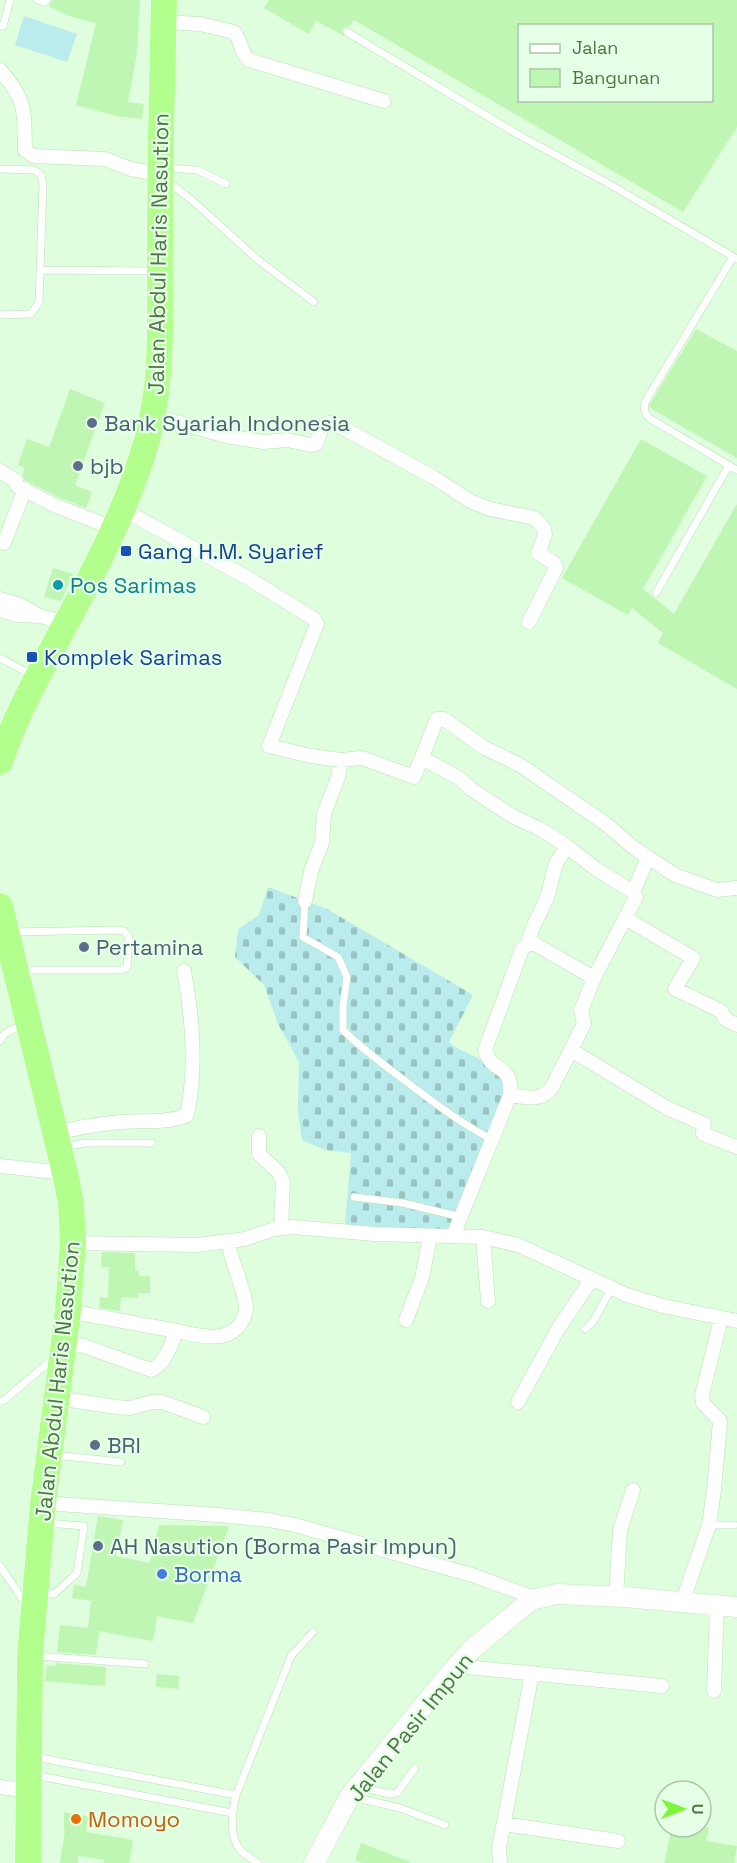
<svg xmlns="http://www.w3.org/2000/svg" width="737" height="1863" font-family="'Space Grotesk',sans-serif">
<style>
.grass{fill:#bbeced}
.cemetery{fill:url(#cemetery-stones)}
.building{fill:#bff6b3;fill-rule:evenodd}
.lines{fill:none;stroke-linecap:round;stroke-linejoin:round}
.lane-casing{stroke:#bbe0b6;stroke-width:8}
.street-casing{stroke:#bbe0b6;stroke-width:15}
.secondary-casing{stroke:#beebb8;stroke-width:21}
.highway-casing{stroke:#fff;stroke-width:27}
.lane{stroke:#fff;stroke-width:7}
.street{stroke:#fff;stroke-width:14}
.secondary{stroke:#fff;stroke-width:20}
.highway{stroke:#b3ff8e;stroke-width:26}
.service-dot{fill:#5c6f8a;stroke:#e6ffe7;stroke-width:2}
.transit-dot{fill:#1a4fb4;stroke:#e6ffe7;stroke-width:2}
.culture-dot{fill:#0f9aa8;stroke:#e6ffe7;stroke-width:2}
.shop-dot{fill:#3f7fe0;stroke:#e6ffe7;stroke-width:2}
.food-dot{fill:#e8710a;stroke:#e6ffe7;stroke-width:2}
.labels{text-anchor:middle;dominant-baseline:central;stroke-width:4.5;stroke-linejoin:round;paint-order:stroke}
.street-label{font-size:22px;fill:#4f7644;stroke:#e6ffe7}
.service-label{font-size:22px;fill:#4e5e75;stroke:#e6ffe7;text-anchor:start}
.transit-label{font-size:22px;fill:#164399;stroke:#e6ffe7;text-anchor:start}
.culture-label{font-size:22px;fill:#0d838f;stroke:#e6ffe7;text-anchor:start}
.shop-label{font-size:22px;fill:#366cbe;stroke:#e6ffe7;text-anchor:start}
.food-label{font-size:22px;fill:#c56008;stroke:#e6ffe7;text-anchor:start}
</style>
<defs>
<pattern id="cemetery-stones" width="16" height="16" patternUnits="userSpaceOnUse" patternTransform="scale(1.5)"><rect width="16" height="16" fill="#bbeced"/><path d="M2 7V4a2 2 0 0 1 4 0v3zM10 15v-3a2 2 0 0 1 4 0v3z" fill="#9ac4c2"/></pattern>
</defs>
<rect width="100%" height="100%" fill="#defede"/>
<path class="grass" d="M 24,16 L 77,34 L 67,62 L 15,45 Z"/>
<path class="cemetery" d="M 268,887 L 327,909 L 473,995 L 449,1042 L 455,1047 L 504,1071 L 504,1094 L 451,1230 L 376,1228 L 345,1224 L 351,1153 L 325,1150 L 302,1140 L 298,1111 L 299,1062 L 278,1024 L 264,985 L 235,957 L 238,929 L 259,915 Z"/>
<path class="building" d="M 53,0 L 140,0 L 137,53 L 128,102 L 144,104 L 142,119 L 116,116 L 76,105 L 96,23 L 72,17 L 48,6 Z
M 269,0 L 737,0 L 737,127 L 683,212 L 354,20 L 349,27 L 345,27 L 342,30 L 344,36 L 316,21 L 309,34 L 264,8 ZM 519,26 L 711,26 L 711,100 L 519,100 Z
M 696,329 L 737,351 L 737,458 L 650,408 L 650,404 Z
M 70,389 L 105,403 L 75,485 L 92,492 L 86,508 L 60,498 L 25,480 L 22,475 L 25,468 L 18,465 L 27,439 L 49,447 Z
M 641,439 L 707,476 L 643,589 L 674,614 L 737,504 L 737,689 L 658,643 L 663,633 L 632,608 L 628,615 L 562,578 Z
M 53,568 L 73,574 L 61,601 L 44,597 Z
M 102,1252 L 135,1253 L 135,1270 L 139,1271 L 139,1276 L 150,1276 L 150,1293 L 138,1293 L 138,1298 L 121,1297 L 120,1311 L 99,1308 L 100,1297 L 108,1298 L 109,1267 L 101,1267 Z
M 98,1516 L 123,1520 L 116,1556 L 150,1563 L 159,1525 L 229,1526 L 193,1623 L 157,1616 L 153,1641 L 99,1631 L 96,1655 L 57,1652 L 60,1625 L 88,1628 L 91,1601 L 72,1598 L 74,1585 L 86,1587 Z
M 56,1663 L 106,1667 L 105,1686 L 45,1681 L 47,1665 L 56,1666 Z
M 157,1674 L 179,1676 L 178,1689 L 156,1687 Z
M 64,1812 L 88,1816 L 86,1832 L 133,1840 L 129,1863 L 103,1863 L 104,1860 L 78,1856 L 78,1863 L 60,1863 L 65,1830 L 64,1830 Z
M 691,1827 L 709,1827 L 706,1841 L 737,1846 L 734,1863 L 664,1863 L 671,1832 L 689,1837 Z
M 361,1843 L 410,1862 L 410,1863 L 363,1863 L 355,1860 Z"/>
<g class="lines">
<g class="lane-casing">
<path id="lane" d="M 37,0 L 44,2 L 47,0
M 0,26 L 3,26 L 10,0
M 347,32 L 517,134 L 611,185 L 737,259
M 166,168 L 197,170 L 226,184
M 0,169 L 34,170 L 41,175 L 43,184 L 39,302 L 31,314 L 4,315 L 0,314
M 166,180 L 193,201 L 258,260 L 314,302
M 733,257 L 645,402 C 644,409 644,413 649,418 L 737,470
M 41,270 L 154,271
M 656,593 L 729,465
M 0,658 L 32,675
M 305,901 L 303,937 L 338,957 L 347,977 L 343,1006 L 343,1030 C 362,1049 383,1064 404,1080 C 433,1102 460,1123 493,1140
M 12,932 L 116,930 L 124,931 L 129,937 L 127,968 L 121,970 L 22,970
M 0,1041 C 4,1031 15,1028 25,1025
M 64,1147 L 85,1143 L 152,1143
M 354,1197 L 403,1203 L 461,1217
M 585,1329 L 593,1322 L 611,1289
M 0,1401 L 3,1401 L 54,1358
M 55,1455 L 121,1462
M 709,1525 L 734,1525
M 0,1566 L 27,1606
M 41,1593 L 54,1594 L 77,1573 L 84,1526 L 46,1523
M 36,1656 L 145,1664
M 35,1757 L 236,1795
M 34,1775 L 232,1813
M 360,1787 L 390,1794 L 397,1793 L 415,1768
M 353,1797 L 400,1808 L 445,1825
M 258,1863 C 253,1859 247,1856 242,1852 C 228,1838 232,1812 236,1795 L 291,1656 L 313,1632"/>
</g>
<g class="street-casing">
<path id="street" d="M 163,22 L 200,24 L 234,32 C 242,42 240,52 249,60 L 384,101
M 0,70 C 27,101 24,110 25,150 L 33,156 L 105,159 L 131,169 L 160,174
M 152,415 L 226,436 L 263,442 L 287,440 L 312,445 L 316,444 L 323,425 L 328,423 L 334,423 L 433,477 L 470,501 L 490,509 L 534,518 L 544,528 L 545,535 L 538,553 L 554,563 L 556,568 L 529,622
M 0,471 L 16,481 L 17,486 L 56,506 L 113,528
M 122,509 L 248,578 L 314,619 L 317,624 L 269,746 L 311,756 L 341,760 L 362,758 L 414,777 L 437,719 L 444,719 L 483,747 L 520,765 L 606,824 L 634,848 L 675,875 L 717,890 L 737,888
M 4,543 L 25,489
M 0,599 L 20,605 L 38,615
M 0,610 L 17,615 L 40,616 L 67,623
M 422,758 L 459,778 L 471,789 L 512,816 L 540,829 L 564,844 L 596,869 L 633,892
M 305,901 L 311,871 L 322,843 L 324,814 L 338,777 L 341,760
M 625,918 L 693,958 L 675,989 L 721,1011 L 725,1019 L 737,1025
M 528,944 L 532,929 L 547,898 L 556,863 L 567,847
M 571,1050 L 667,1108 L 704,1124 L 703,1134 L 737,1147
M 510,1095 C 527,1097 538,1102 551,1089 L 584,1024 L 581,1010 L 594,978 L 636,897 L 633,892 L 648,858
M 55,1134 C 77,1127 99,1124 121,1122 C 145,1120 165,1124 187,1115 C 197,1067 193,1019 184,971
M 259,1136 L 259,1154 L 278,1172 L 283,1181 L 281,1227
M 0,1166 L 65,1173
M 453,1236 L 510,1095 C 513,1062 492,1075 485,1050 L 522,949 L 528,944 L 535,944 L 594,978
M 483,1237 L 488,1301
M 73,1243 L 198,1245 L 245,1239 L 274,1229 L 294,1227 L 374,1234 L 483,1237 L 518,1245 L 627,1295 L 663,1306 L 737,1321
M 68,1311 L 177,1331
M 406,1320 L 422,1278 L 430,1236
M 64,1342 L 84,1346 L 151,1370 C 165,1365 171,1344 177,1331 C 199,1336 231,1345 243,1319 C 246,1313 247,1307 245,1301 C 242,1285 235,1268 230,1252
M 57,1398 L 117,1407 L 130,1408 L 152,1402 L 162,1402 L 203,1417
M 518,1402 L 558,1329 L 591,1280
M 43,1503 L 218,1515 L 269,1520 L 295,1525 L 472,1575 L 535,1598
M 616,1597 L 620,1530 L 633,1490
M 682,1603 L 709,1525 L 714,1490 L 720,1421 L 703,1403 L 702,1395 L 721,1319
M 455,1666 L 662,1686
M 714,1691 L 717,1606
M 0,1787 L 29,1791
M 504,1824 L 618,1841
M 500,1863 L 499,1848 L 532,1673"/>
</g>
<g class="secondary-casing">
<path id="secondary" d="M 314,1863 L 350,1796 L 445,1679 L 471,1650 L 531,1600 L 557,1594 L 625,1597 L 737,1607"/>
</g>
<g class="highway-casing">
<path id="highway" d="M 0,762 C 16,713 42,669 66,623 C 98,565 129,503 147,440 C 165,374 159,308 160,241 C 160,161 162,80 164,0
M 0,906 L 65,1173 L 71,1203 L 73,1243 L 68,1311 L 43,1503 L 30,1655 L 28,1863"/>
</g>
<use href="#lane" class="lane"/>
<use href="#street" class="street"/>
<use href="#secondary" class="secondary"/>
<use href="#highway" class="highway"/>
</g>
<g class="service-dot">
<circle cx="92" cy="423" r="6"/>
<circle cx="78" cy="466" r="6"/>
<circle cx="84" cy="947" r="6"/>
<circle cx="95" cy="1445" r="6"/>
<circle cx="98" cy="1546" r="6"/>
</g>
<g class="transit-dot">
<rect x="120" y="545" width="12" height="12" rx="3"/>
<rect x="26" y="651" width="12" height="12" rx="3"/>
</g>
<circle class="culture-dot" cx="58" cy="585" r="6"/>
<circle class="shop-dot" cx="162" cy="1574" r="6"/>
<circle class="food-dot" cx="76" cy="1819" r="6"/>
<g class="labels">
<g class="street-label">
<text transform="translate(158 254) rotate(-89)">Jalan Abdul Haris Nasution</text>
<text transform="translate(57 1381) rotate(-84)">Jalan Abdul Haris Nasution</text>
<text transform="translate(410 1727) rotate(-51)">Jalan Pasir Impun</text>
</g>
<g class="service-label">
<text x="104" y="423">Bank Syariah Indonesia</text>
<text x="90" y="466">bjb</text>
<text x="96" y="947">Pertamina</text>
<text x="107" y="1445">BRI</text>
<text x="110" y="1546">AH Nasution (Borma Pasir Impun)</text>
</g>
<g class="transit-label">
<text x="138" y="551">Gang H.M. Syarief</text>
<text x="44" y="657">Komplek Sarimas</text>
</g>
<g class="culture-label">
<text x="70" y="585">Pos Sarimas</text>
</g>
<g class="shop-label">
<text x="174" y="1574">Borma</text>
</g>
<g class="food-label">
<text x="88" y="1819">Momoyo</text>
</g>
</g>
<rect x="518" y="24" width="195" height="78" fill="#e6ffe7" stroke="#aac8a6" stroke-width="1.5"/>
<rect x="530" y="44" width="30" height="9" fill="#ffffff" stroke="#aac8a6" stroke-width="1.5"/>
<text x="572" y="54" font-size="18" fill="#4f7644">Jalan</text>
<rect x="530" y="69" width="30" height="18" fill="#bff6b3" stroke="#aac8a6" stroke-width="1.5"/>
<text x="572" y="84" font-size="18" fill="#4f7644">Bangunan</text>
<g transform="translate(683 1809) rotate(90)"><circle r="28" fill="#e6ffe7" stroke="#aac8a6" stroke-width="1.5"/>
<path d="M0-4.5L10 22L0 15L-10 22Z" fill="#7cf536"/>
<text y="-9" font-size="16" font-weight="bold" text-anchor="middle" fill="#4f7644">U</text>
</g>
</svg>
